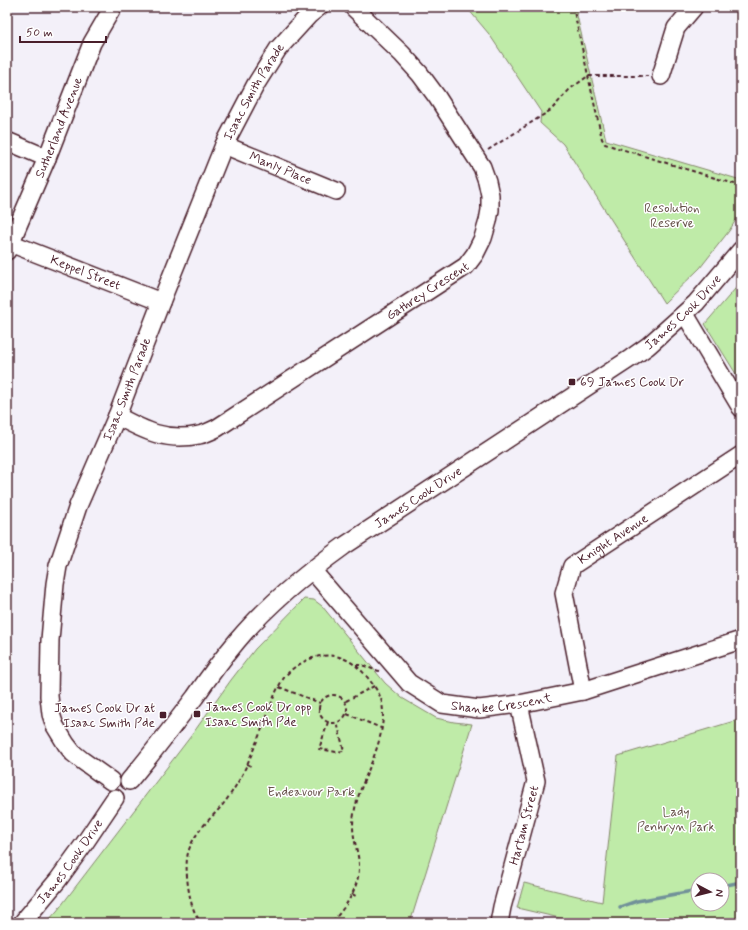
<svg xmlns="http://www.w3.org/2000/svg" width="748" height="930" font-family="Mynerve,sans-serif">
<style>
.green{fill:#bfeba8;stroke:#84856a;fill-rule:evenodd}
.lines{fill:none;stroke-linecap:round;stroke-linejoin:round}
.stream{stroke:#719199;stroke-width:3.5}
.minor-casing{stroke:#4a1f2b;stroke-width:20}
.path{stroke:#4a1f2b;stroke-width:2;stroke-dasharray:4 3;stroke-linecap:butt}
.minor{stroke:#fff;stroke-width:17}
.poi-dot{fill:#4a1f2b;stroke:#fff;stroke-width:1.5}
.labels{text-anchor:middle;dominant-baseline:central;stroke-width:3;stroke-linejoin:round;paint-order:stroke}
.street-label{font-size:13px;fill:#4a1f2b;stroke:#fff}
.park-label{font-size:13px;fill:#67524a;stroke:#fff}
.poi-label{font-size:13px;fill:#4a1f2b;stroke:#fff;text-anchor:start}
</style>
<rect width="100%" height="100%" fill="#f3f0f9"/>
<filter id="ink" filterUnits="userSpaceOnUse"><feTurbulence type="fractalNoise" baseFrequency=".025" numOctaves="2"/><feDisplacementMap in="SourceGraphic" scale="8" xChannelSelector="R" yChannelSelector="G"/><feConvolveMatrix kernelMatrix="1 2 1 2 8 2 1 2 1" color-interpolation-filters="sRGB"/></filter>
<g filter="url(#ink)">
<path class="green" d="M 474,7 L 575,7 L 606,140 L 741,180 L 741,212 L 729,231 L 700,268 L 664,303 L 563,144 L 540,123 L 541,112 L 489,34 L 468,9 Z
M 741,282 L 741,382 L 705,324 Z
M 304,599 L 314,600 L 322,606 L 385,683 L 402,698 L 436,718 L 454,722 L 472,724 L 410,923 L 46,923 L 57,911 L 191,736 L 231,680 L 255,649 Z
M 741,719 L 741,923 L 581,923 L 517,908 L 524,883 L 602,902 L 618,756 ZM 698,880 L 722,880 L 722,904 L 698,904 Z"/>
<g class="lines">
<path class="stream" d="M 722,886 L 741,882
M 620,907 L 637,901 L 698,890"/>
<g class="minor-casing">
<g id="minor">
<path d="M 661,76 L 676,28 L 694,7"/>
<path d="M 7,141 L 47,158"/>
<path id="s1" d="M 224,145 L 336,191"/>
<path id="s2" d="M 10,243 L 161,302"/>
<path id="s3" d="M 7,251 L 47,158 L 92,43 L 113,7"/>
<path d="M 685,314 L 741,408"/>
<path id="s4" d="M 117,416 C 145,431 167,442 199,435 C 205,434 211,431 217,428 L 466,266 L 475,254 L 483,238 L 488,221 L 490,210 L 490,195 L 487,181 L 482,167 L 437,97 L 420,74 L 402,54 L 353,7"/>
<path id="s5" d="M 312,570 L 409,683 L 442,704 L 479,709 L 519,704 L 583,691 L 741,640"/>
<path id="s6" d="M 583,691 L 564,593 L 572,566 L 741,455"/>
<path id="s7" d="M 111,781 L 83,761 L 73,753 L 66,744 L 55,726 L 51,714 L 49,696 L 50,640 L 55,584 L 58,566 L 78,506 L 117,416 L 161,302 L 224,145 L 256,84 L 278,49 L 309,15 L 319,7"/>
<path id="s8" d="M 129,781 C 152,754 173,726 195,697 C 208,678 222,659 237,641 C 268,604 305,574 344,546 L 631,358 L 648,346 L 696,303 L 741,250"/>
<path id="s9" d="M 22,923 L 58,880 L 84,844 L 115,798"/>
<path id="s10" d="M 499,923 L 502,907 L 536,781 L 519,704"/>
</g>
</g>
<path class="path" d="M 573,7 L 602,139 L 605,144 L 741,186
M 488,150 L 551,110 L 570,89 L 588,76 L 648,76
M 356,665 C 365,664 371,670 380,671
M 279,687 L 320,703
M319 709a14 14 0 1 1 28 0a14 14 0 1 1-28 0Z
M 346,701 L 374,686
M 347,714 L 381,728
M 328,722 L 319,749 L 336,752 L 344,751 L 337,722
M 247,764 L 253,767
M 352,894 L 358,897
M 203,923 C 201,921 199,920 198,918 C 189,907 184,867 188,853 C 193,834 208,821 221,807 C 229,797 236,786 242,775 C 251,757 258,738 266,719 C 273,700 278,679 295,667 C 323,648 348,653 368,678 C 374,686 380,693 382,703 C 386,725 377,750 368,771 C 361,788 353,807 353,826 C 353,839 358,851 359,864 C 360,887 346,907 331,923"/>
<use href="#minor" class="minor"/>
</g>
</g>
<g class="poi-dot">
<rect x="568" y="378" width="8" height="8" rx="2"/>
<rect x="193" y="710" width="8" height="8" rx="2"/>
<rect x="159" y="711" width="8" height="8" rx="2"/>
</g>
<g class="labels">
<g class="street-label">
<text stroke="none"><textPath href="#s7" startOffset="755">Isaac Smith Parade</textPath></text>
<text stroke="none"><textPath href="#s3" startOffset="134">Sutherland Avenue</textPath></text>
<text stroke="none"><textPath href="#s1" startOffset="61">Manly Place</textPath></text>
<text stroke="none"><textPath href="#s2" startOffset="81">Keppel Street</textPath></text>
<text stroke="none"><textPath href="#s4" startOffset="357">Gathrey Crescent</textPath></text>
<text stroke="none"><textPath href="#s8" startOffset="733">James Cook Drive</textPath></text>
<text stroke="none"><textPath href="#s7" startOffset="431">Isaac Smith Parade</textPath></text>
<text stroke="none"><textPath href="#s8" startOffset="409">James Cook Drive</textPath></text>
<text stroke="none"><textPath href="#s6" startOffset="177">Knight Avenue</textPath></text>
<text stroke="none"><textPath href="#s5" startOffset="248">Shanke Crescent</textPath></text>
<text stroke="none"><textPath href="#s10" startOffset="101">Hartam Street</textPath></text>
<text stroke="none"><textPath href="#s9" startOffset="78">James Cook Drive</textPath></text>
</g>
<g class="park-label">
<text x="672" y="208">Resolution<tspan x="672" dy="15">Reserve</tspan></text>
<text x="311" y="792">Endeavour Park</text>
<text x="676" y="812">Lady<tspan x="676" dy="15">Penhryn Park</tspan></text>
</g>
<g class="poi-label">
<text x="580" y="382">69 James Cook Dr</text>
<text x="205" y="707">James Cook Dr opp<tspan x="205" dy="15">Isaac Smith Pde</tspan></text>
<text x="155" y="708" text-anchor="end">James Cook Dr at<tspan x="155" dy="15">Isaac Smith Pde</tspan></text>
</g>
</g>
<rect width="748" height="930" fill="none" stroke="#fff" stroke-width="24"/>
<rect x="12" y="12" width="724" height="906" fill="none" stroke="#4a1f2b" stroke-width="1.5" filter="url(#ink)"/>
<g transform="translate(710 892) rotate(97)"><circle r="19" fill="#ffffff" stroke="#b7a5aa"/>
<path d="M0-3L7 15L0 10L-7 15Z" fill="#4a1f2b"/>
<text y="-6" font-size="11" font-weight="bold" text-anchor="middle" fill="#4a1f2b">N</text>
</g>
<path d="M20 36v6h86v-6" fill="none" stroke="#4a1f2b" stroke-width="2"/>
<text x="26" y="36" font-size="12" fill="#4a1f2b" stroke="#ffffff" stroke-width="3" paint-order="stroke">50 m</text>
</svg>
